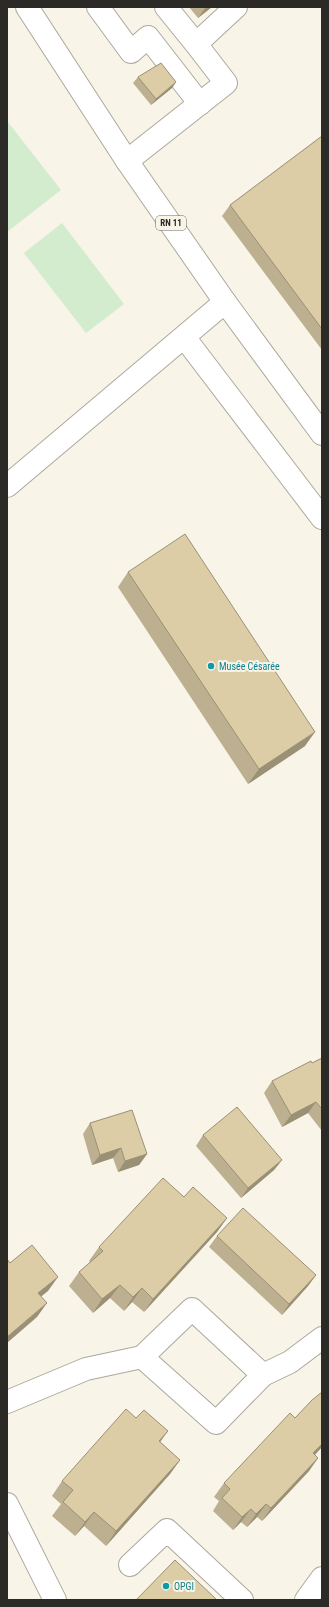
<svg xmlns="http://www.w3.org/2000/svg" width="329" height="1607" font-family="'Roboto Condensed',sans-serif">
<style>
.green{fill:#d2eccd}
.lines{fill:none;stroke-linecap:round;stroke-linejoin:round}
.minor-casing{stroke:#aca89d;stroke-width:24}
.primary-casing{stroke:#aca89d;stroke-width:24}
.minor{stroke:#fff;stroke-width:22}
.primary{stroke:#fff;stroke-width:22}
.wall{fill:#bdb090}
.shaded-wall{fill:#9a9075}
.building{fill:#dccda7;stroke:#9a9075}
.culture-dot{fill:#0f9aa8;stroke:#f8f4e8;stroke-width:1.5}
.labels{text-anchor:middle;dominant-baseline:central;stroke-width:4;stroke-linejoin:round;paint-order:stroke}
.shield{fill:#f8f4e8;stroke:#696760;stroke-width:1}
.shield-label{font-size:9px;font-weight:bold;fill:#2c2a26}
.culture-label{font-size:10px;fill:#0d838f;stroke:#f8f4e8;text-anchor:start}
</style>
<rect width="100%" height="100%" fill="#f8f4e8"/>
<path class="green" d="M 7,121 L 61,190 L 7,232 Z
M 62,223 L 124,304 L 86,333 L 24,253 Z"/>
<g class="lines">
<g class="minor-casing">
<path id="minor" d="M 98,7 L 131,52 L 148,37 L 200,104
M 166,7 L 196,44
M 127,161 L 226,83 L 196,44 L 236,7
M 184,337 L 322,518
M 7,486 L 225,302
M 263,1375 L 290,1362 L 322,1338
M 7,1402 L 86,1369 L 142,1357 L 192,1309 L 263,1375 L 216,1423 L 142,1357
M 7,1504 L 55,1600
M 130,1565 L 167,1530 L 242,1600
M 306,1600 L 322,1578"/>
</g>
<g class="primary-casing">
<path id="primary" d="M 27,7 L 127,161 L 225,302 L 322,434"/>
</g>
<use href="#minor" class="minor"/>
<use href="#primary" class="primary"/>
</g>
<path class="wall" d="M 189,7 L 212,7 L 198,18 Z
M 138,77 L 176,82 L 172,88 L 151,105 L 133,83 Z
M 322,136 L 322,350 L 222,216 L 230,205 Z
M 128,572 L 305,746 L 248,784 L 118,587 Z
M 322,1058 L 322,1131 L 308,1113 L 282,1127 L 264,1093 L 272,1081 L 312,1063 Z
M 90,1123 L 147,1154 L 139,1165 L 118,1172 L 113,1158 L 92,1165 L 83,1134 Z
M 203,1135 L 282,1160 L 274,1170 L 241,1198 L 196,1146 Z
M 184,1197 L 227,1218 L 217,1232 L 144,1312 L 132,1302 L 124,1311 L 110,1298 L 93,1313 L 69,1286 L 79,1272 L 90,1262 L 89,1261 L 99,1247 Z
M 217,1236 L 316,1275 L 308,1286 L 282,1315 L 209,1247 Z
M 322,1392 L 322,1447 L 315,1455 L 318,1458 L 309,1471 L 262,1521 L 257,1517 L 247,1527 L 241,1522 L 233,1530 L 213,1511 L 219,1501 L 214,1497 L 224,1483 L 295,1418 Z
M 160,1442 L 180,1460 L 170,1474 L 106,1546 L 84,1526 L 75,1536 L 52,1516 L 61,1504 L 52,1496 L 62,1481 Z"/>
<path class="shaded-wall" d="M 206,7 L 212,7 L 198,18 Z
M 176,82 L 172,88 L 151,105 L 156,99 Z
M 315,732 L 305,746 L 248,784 L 259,769 Z
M 316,1102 L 308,1113 L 282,1127 L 291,1115 Z
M 121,1148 L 113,1158 L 92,1165 L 100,1155 Z
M 147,1154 L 139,1165 L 118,1172 L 125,1161 Z
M 282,1160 L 274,1170 L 241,1198 L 248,1188 Z
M 227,1218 L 217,1232 L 144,1312 L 153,1299 Z
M 316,1275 L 308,1286 L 282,1315 L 289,1304 Z
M 58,1277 L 48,1291 L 28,1307 L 38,1293 Z
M 120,1285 L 110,1298 L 93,1313 L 102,1299 Z
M 142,1288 L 132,1302 L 124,1311 L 133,1297 Z
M 47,1303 L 37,1317 L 7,1343 L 7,1337 Z
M 168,1431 L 158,1445 L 159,1441 Z
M 322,1444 L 322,1447 L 304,1466 L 313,1453 Z
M 318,1458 L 309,1471 L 262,1521 L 271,1508 Z
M 180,1460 L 170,1474 L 106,1546 L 116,1531 Z
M 266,1504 L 257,1517 L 247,1527 L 256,1514 Z
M 251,1509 L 241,1522 L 233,1530 L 242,1517 Z
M 94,1512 L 84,1526 L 75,1536 L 85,1522 Z"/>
<path class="building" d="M 161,63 L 176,82 L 156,99 L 138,77 Z
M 322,136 L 322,329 L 230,205 Z
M 185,534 L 315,732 L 259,769 L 128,572 Z
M 322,1058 L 322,1109 L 316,1102 L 291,1115 L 272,1081 L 311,1061 L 312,1063 Z
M 237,1107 L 282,1160 L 248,1188 L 203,1135 Z
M 132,1110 L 147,1154 L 125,1161 L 121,1148 L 100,1155 L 90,1123 Z
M 163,1178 L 184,1197 L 193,1187 L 227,1218 L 153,1299 L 142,1288 L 133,1297 L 120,1285 L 102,1299 L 79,1272 L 103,1251 L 99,1247 Z
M 243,1208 L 316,1275 L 289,1304 L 217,1236 Z
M 32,1245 L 58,1277 L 38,1293 L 47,1303 L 7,1337 L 7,1259 L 10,1263 Z
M 322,1392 L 322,1444 L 313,1453 L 318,1458 L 271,1508 L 266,1504 L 256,1514 L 251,1509 L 242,1517 L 222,1498 L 230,1489 L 224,1483 L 290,1413 L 295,1418 L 312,1400 Z
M 126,1409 L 136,1418 L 144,1410 L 168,1431 L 159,1441 L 180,1460 L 116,1531 L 94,1512 L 85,1522 L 63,1502 L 73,1490 L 62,1481 Z
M 175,1560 L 217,1600 L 136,1600 Z"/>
<g class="culture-dot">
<circle cx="211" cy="666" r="4"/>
<circle cx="166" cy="1586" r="4"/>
</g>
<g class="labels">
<rect class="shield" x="156" y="216" width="30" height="14" rx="3"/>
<g class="shield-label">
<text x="171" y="223">RN 11</text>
</g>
<g class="culture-label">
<text x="219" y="666">Musée Césarée</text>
<text x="174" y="1586">OPGI</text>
</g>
</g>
<rect width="329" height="1607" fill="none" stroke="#2c2a26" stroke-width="16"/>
</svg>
